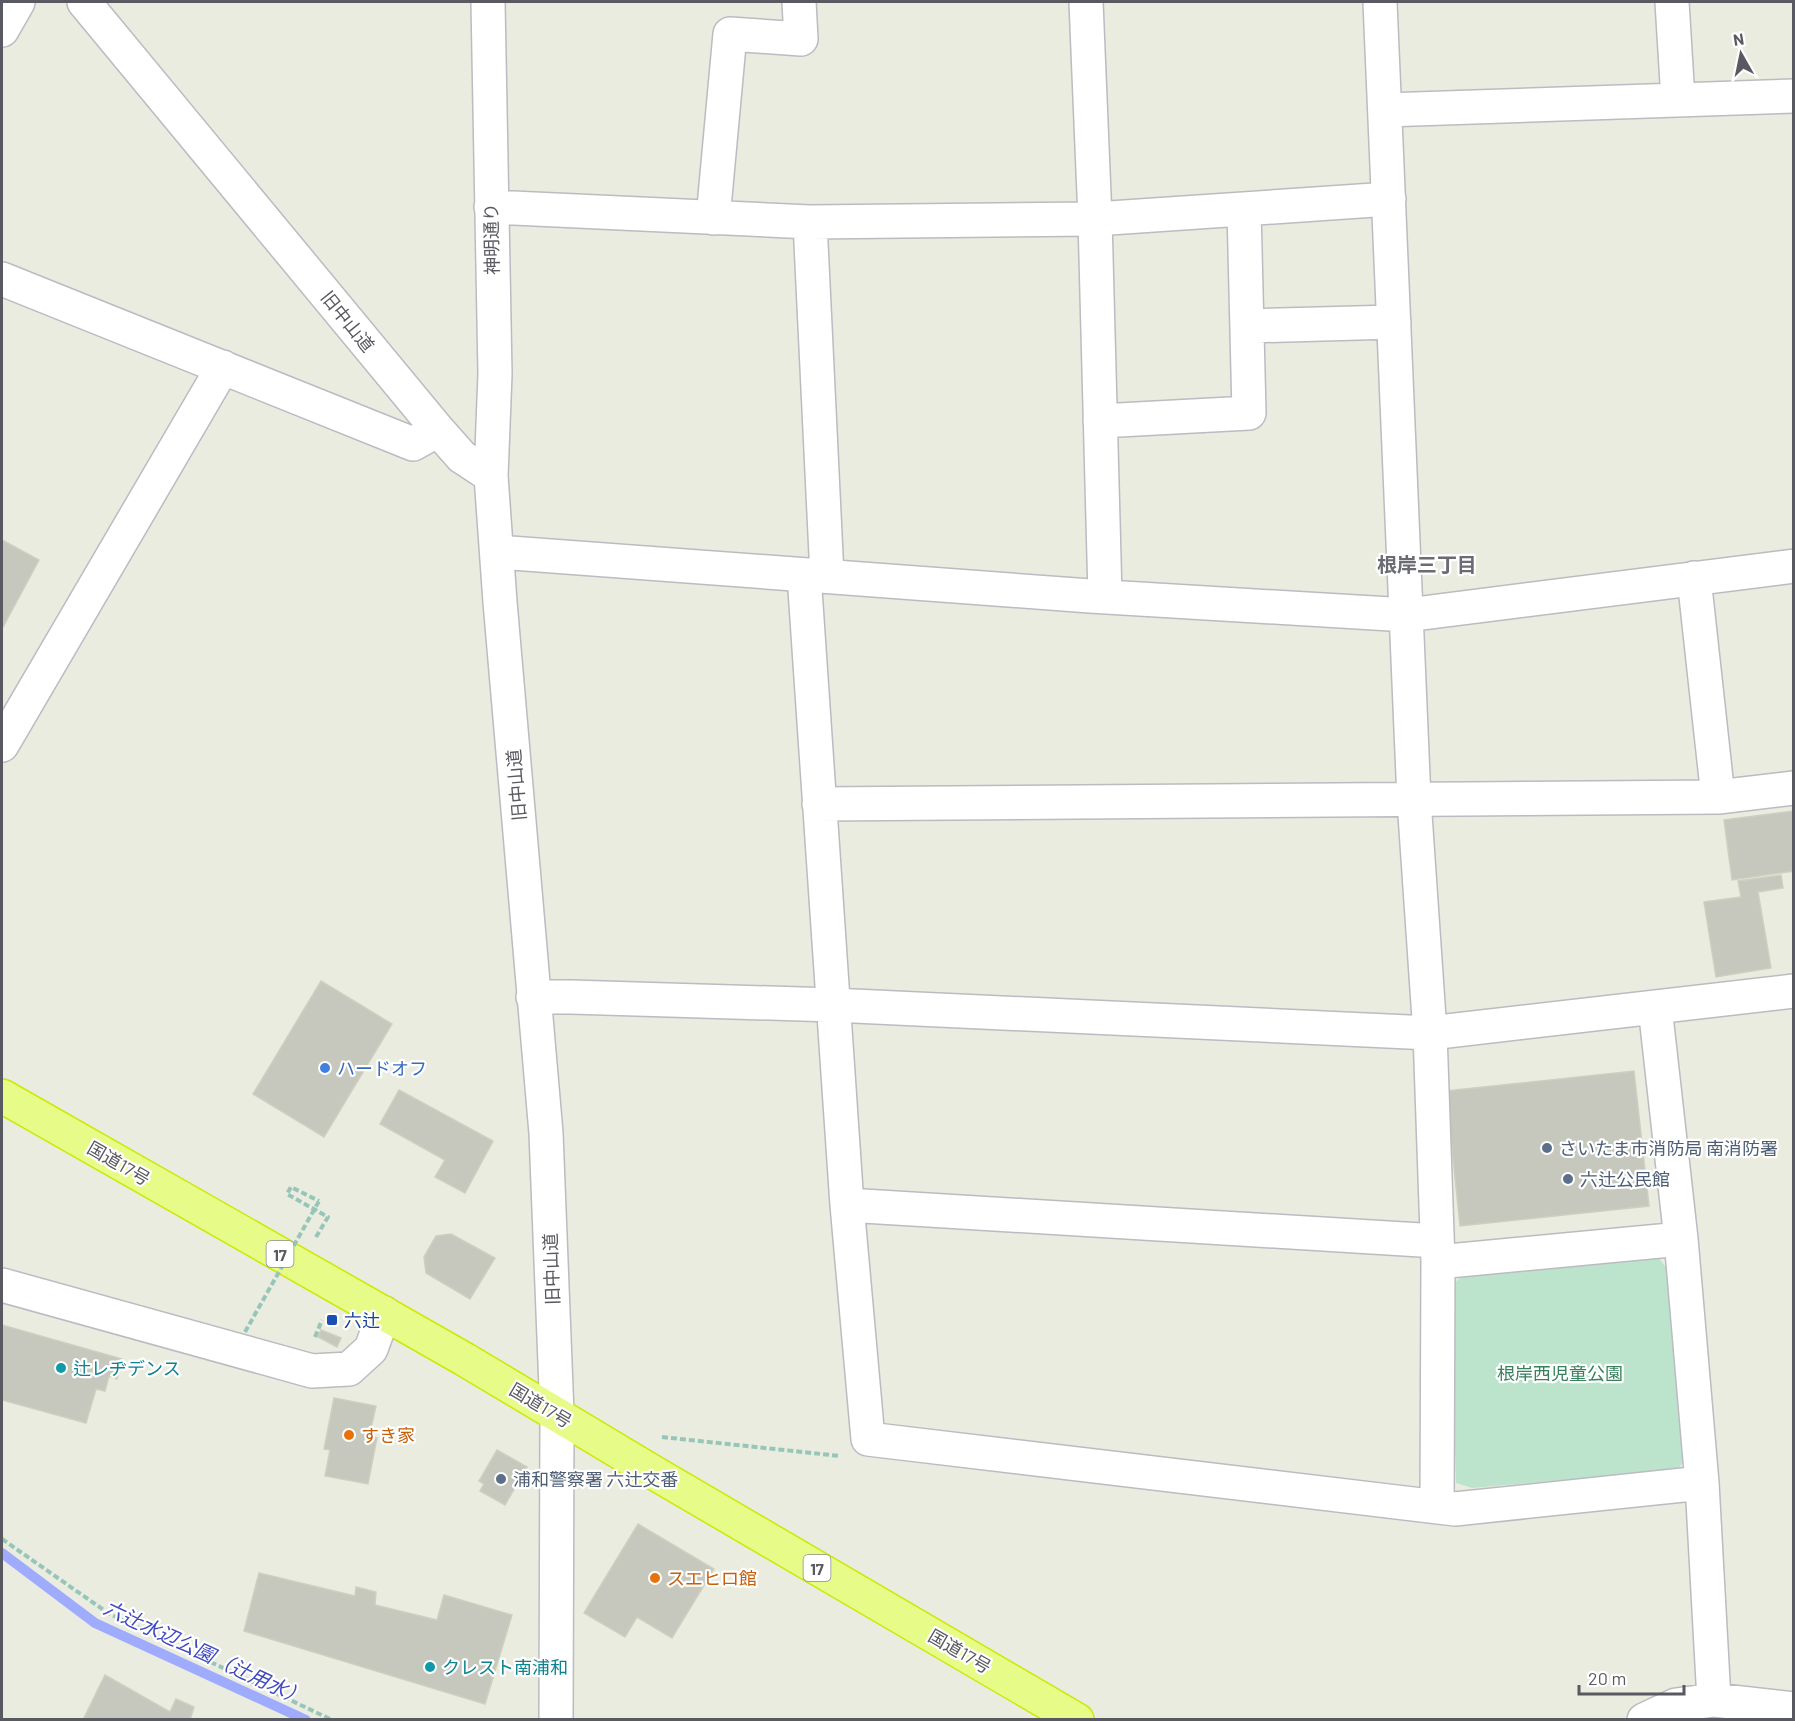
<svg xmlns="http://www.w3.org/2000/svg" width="1795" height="1721" font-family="Barlow,'Noto Sans JP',sans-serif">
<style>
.green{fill:#bce4cd}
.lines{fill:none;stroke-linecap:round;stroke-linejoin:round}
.stream{stroke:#9facfd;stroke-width:10}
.building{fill:#c6c7bd;stroke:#ced0bf;stroke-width:1.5}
.minor-casing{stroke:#bbbbc2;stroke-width:36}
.highway-casing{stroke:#cee804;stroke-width:36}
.path{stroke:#97c6b9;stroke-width:4;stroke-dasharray:6 3;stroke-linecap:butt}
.minor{stroke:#fff;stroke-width:33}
.highway{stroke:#e7fb88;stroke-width:33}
.path-bridge{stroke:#97c6b9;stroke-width:4;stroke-dasharray:6 3;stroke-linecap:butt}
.shop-dot{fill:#3f7fe0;stroke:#fff;stroke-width:2}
.service-dot{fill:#5c6f8a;stroke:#fff;stroke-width:2}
.transit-dot{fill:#1a4fb4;stroke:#fff;stroke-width:2}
.culture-dot{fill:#0f9aa8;stroke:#fff;stroke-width:2}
.food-dot{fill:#e8710a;stroke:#fff;stroke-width:2}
.labels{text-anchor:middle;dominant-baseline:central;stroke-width:4.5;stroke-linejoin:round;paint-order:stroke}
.shield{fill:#fff;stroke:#8b8b90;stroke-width:1.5}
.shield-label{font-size:16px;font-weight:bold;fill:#595961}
.street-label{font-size:18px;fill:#595961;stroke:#fff}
.shop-label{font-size:18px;fill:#366cbe;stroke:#fff;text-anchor:start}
.service-label{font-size:18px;fill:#4e5e75;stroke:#fff;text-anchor:start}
.transit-label{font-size:18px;fill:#164399;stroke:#fff;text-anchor:start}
.culture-label{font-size:18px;fill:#0d838f;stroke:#fff;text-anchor:start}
.park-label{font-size:18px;fill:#36835b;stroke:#fff}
.food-label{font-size:18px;fill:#c56008;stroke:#fff;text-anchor:start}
.neighbourhood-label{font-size:20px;font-weight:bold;fill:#6a6b73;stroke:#fff}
.water-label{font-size:20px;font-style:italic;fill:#424ac0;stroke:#fff}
</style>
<rect width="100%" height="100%" fill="#eaece0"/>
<path class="green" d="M 1658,1257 L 1669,1271 L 1686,1457 L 1678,1470 L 1472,1488 L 1456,1483 L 1450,1287 L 1462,1276 Z"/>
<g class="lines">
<path class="stream" d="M 2,1553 L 95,1623 L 306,1720"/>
</g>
<path class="building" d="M 2,540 L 39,560 L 2,629 Z
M 1794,811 L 1794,871 L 1732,880 L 1724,820 Z
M 1781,875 L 1783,888 L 1758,892 L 1771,968 L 1716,977 L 1704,902 L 1741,897 L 1738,881 Z
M 321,981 L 392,1024 L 324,1137 L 253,1094 Z
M 1634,1071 L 1649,1206 L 1460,1226 L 1446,1091 Z
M 399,1090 L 493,1141 L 465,1193 L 435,1177 L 445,1160 L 380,1124 Z
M 451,1234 L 495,1258 L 470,1299 L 426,1273 L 424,1257 L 436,1236 Z
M 2,1325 L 122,1359 L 117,1379 L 109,1376 L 105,1391 L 96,1389 L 86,1423 L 2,1400 Z
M 321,1330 L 341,1338 L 337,1347 L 318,1337 Z
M 334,1398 L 376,1406 L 369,1437 L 377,1438 L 368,1484 L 325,1476 L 330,1450 L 324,1449 Z
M 497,1450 L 527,1467 L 505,1505 L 480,1491 L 484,1484 L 479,1481 Z
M 638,1524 L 714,1569 L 672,1638 L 637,1617 L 625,1637 L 584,1613 Z
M 259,1573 L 355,1596 L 356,1587 L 376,1592 L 375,1605 L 437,1620 L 444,1595 L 512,1615 L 485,1704 L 244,1631 Z
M 105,1675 L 170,1712 L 176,1699 L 194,1707 L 190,1720 L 83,1720 Z"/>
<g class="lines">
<g class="minor-casing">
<path id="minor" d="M 84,2 L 438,430 L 462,457 L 491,476
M 488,2 L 495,374 L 491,476 L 500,602 L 546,1133 L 557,1414 L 556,1720
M 1086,2 L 1095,219 L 1105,596
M 1380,2 L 1414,800 L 1430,1033 L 1438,1262 L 1437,1506
M 1672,2 L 1678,100
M 2,30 L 18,2
M 1385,110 L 1794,96
M 491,207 L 810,222 L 1095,219 L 1389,199
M 713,218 L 730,34 L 801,39 L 799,2
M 810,222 L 827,576
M 2,279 L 413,444 L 438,430
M 1247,326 L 1394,322
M 1100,421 L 1249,413 L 1244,209
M 497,552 L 1090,596 L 1407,615 L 1794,566
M 804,575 L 847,1205 L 868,1439 L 1455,1509 L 1702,1483
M 1694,578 L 1718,797
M 2,745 L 223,367
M 819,804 L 1718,797 L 1794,788
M 533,997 L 571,997 L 833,1005 L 1430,1033 L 1794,991
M 1655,1007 L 1681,1239 L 1702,1483 L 1714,1700
M 847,1205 L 1437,1241
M 1438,1262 L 1681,1239
M 2,1285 L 312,1371 L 349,1369 L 371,1349 L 384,1313
M 1644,1720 L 1676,1705 L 1714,1700 L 1794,1709"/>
</g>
<g class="highway-casing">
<path id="highway" d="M 2,1096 L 464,1359 L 651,1471 L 1077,1720"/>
</g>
<path class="path" d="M 316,1237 L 328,1217 L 287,1194 L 291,1187 L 319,1201
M 315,1337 L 322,1320
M 662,1437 L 840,1456
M 2,1539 L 108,1613 L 332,1720"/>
<use href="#minor" class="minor"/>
<use href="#highway" class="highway"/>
<path class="path-bridge" d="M 245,1332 L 319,1201"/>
</g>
<circle class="shop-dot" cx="325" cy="1068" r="6"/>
<g class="service-dot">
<circle cx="1547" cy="1148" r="6"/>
<circle cx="1568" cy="1179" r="6"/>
<circle cx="501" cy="1479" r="6"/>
</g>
<rect class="transit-dot" x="326" y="1314" width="12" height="12" rx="3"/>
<g class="culture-dot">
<circle cx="61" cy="1368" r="6"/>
<circle cx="430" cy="1667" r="6"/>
</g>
<g class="food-dot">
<circle cx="349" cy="1435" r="6"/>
<circle cx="655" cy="1578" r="6"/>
</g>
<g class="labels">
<g class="shield">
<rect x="266.5" y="1241" width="27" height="26" rx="4.5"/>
<rect x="803.5" y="1555" width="27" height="26" rx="4.5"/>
</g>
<g class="shield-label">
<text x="280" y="1254">17</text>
<text x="817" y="1568">17</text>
</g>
<g class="street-label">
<text transform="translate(491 239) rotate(-91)">神明通り</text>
<text transform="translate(348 321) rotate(51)">旧中山道</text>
<text transform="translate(516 785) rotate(-95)">旧中山道</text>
<text transform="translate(119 1163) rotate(30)">国道17号</text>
<text transform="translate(551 1269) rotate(-92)">旧中山道</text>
<text transform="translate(541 1405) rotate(31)">国道17号</text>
<text transform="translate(960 1651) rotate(30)">国道17号</text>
</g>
<g class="shop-label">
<text x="337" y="1068">ハードオフ</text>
</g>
<g class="service-label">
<text x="1559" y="1148">さいたま市消防局 南消防署</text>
<text x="1580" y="1179">六辻公民館</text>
<text x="513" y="1479">浦和警察署 六辻交番</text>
</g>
<g class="transit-label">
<text x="344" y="1320">六辻</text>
</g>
<g class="culture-label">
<text x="73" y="1368">辻レヂデンス</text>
<text x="442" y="1667">クレスト南浦和</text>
</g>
<g class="park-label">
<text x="1560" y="1373">根岸西児童公園</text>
</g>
<g class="food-label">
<text x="361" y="1435">すき家</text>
<text x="667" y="1578">スエヒロ館</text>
</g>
<g class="neighbourhood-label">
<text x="1427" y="564">根岸三丁目</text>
</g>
<g class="water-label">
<text transform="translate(205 1652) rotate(25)">六辻水辺公園（辻用水）</text>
</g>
</g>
<rect width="1795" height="1721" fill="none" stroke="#595961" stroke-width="6"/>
<g transform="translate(1741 54) rotate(351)" stroke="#ffffff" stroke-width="4.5" paint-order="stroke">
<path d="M0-4.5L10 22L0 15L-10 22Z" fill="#595961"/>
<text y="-9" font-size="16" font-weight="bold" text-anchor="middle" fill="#595961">N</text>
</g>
<path d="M1579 1685v9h105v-9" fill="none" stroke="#595961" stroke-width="3"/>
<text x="1588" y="1685" font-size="18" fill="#595961" stroke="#ffffff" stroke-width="4.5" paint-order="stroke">20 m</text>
</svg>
